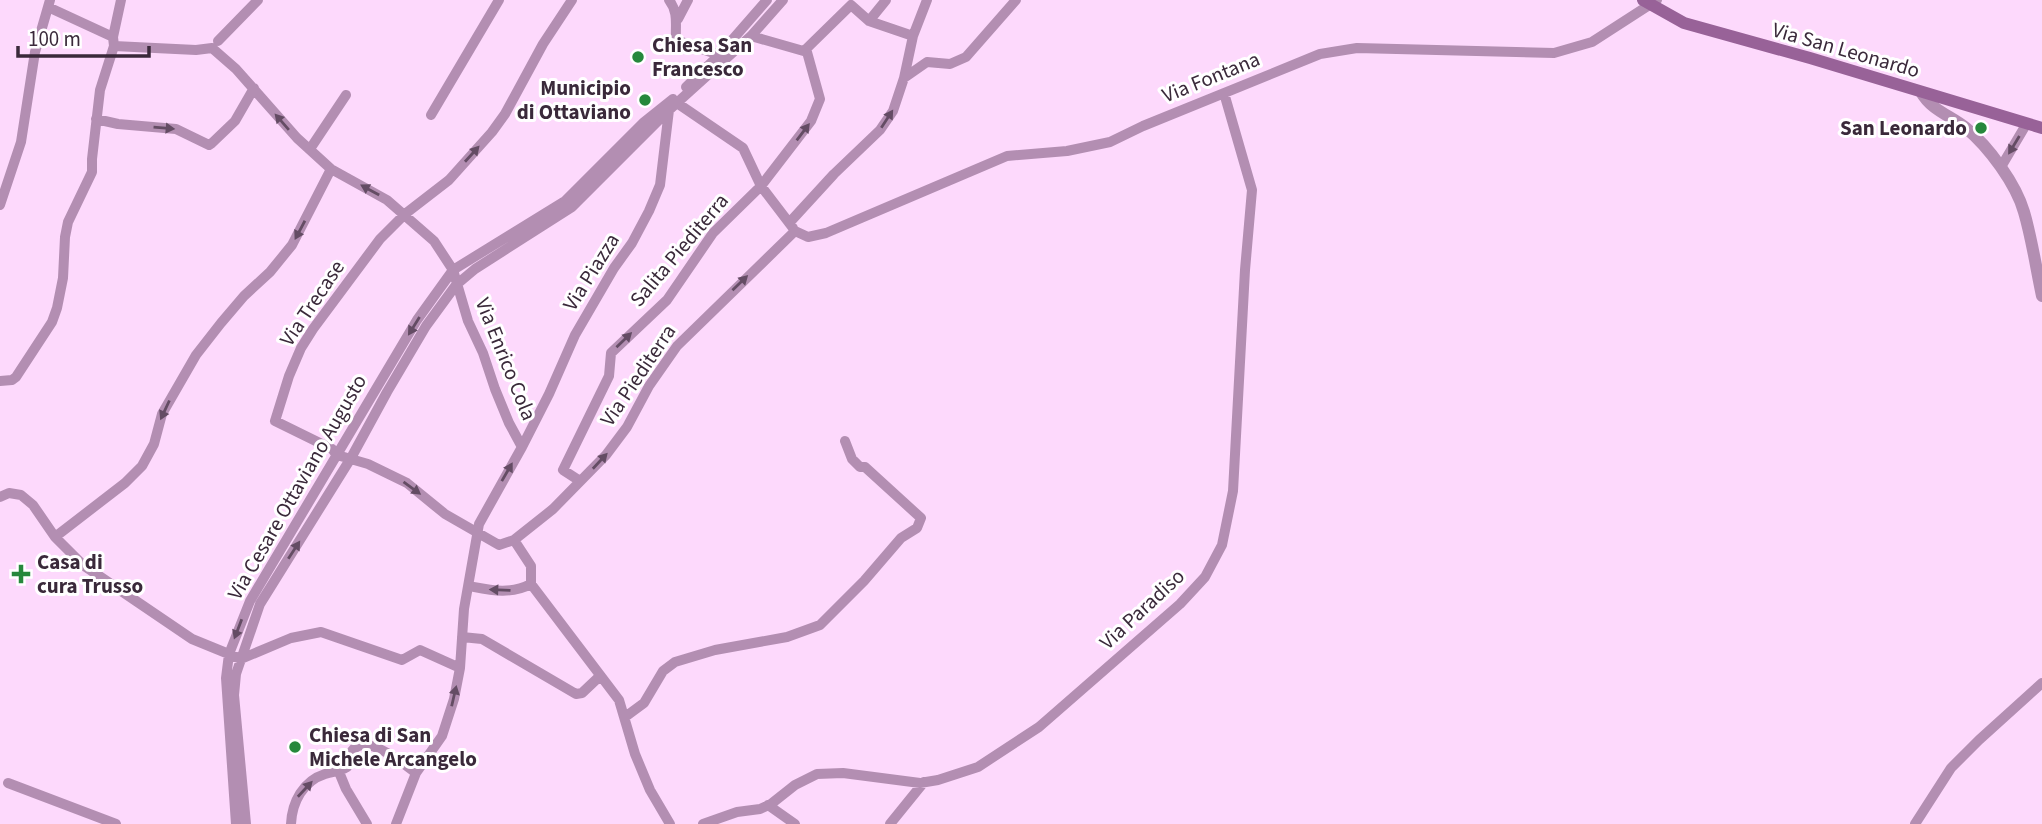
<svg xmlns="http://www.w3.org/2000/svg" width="2042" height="824" font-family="'Source Sans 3',sans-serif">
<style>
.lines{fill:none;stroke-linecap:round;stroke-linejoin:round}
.minor{stroke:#b38eb2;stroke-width:10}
.tertiary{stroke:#b38eb2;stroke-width:12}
.secondary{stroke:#986298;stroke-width:12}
.oneway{fill:#644c64}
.poi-dot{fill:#26883c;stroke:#fff;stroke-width:2.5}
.labels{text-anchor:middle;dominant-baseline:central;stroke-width:6;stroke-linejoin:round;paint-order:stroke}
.poi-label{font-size:21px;font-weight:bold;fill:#3a293a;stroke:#fff;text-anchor:start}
.street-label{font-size:21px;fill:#3a293a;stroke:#fff}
</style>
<rect width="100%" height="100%" fill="#fdd9fc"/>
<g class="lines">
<path class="minor" d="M 572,0 L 543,44 L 505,114 L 492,132 L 449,180 L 405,214 L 380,239 L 313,329 L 301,348 L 289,376 L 275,421 L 332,449 L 337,455 L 368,464 L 407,483 L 445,514 L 499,545 L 514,540 L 553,509 L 606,455 L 627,427 L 649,386 L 677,346 L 795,231
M 669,0 C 679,13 675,25 676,40 L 722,56
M 886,0 L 869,21 L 913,36
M 48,7 L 113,37
M 678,19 L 688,0
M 218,41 L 258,0
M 114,46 L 196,50 L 212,48 L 236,69 L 297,138 L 331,169 L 387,200 L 434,241 L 453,270 L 468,321 L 483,353 L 495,389 L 509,423 L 522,447 L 479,524 L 464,609 L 460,668 L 454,699 L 442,736 L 416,773 L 396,824
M 804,51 L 851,5 L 869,21
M 904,78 L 927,62 L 950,64 L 966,57 L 1016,0
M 686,87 L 719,55 L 767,0
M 677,103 L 743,148 L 761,186 L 793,228
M 431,115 L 499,0
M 96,119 L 118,124 L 176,129 L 209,145 L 212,143 L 235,121 L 254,88
M 310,149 L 346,95
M 2001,167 L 2027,123
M 0,205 L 21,142 L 35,52 L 50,0
M 790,222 L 834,174 L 880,130 L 893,111 L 904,78 L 913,36 L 927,0
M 795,231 L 808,237 L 826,233 L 1007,156 L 1067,151 L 1110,142 L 1143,126 L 1320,54 L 1357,48 L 1554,53 L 1592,42 L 1657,0
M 0,381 L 12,380 L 16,377 L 52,322 L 57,308 L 63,278 L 65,237 L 68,222 L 92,172 L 92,159 L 100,90 L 114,46 L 113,37 L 121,0
M 522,447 L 549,394 L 575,335 L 614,268 L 632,243 L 649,211 L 660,185 L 669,110
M 580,481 L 563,470 L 609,376 L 611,353 L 667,300 L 713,233 L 761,186 L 811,121 L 820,99 L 807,52 L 751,36
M 0,497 L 9,493 L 21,495 L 33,505 L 55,537 L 83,565 L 192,639 L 241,659 L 291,638 L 321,632 L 402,660 L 420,650 L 460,668
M 55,537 L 125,483 L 142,466 L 154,444 L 162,414 L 196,355 L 221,323 L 244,296 L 270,272 L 292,245 L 331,169
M 514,540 L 531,566 L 531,584 L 619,700 L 635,754 L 650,790 L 670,824
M 469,586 C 490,590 510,595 531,584
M 462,637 L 482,639 L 576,694 L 582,693 L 600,676
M 625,717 L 644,703 L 663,671 L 675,662 L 715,650 L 787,637 L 820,625 L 864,581 L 901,538 L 917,528 L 921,518 L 865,467 L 860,467 L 852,459 L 845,441
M 339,772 L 346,789 L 367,824
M 8,783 L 116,824
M 768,805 L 795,824
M 236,824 L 226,678 L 229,654 L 250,601 L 417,320 L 453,270 L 565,201 L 643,123 L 673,99
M 246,824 L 234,695 L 236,674 L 260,604 L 351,458 L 387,392 L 426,326 L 456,285 L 475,269 L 572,207 L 669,110 L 751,36 L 783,0
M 291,824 C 292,802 303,781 325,774 C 334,771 339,772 347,767 C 349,763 350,755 352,751 C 366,732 404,764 416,773
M 703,824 L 737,812 L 760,809 L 771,804 L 795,785 L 817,774 L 843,773 L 920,783 L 938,780 L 978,767 L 1039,727 L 1180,604 L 1205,577 L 1222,545 L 1233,491 L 1245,270 L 1252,190 L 1224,93
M 890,824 L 924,782
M 1915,824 L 1951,768 L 1979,740 L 2042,683"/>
<path class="tertiary" d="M 1921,92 C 1932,111 1950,115 1966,128 C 1989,147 2016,184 2024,212 C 2032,239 2036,268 2042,296"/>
<path class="secondary" d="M 1643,0 L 1684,23 L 1810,58 L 2042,128"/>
</g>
<defs><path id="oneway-solid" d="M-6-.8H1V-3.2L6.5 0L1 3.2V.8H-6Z" transform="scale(1.75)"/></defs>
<g class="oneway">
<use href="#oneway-solid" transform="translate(887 119) rotate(-57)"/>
<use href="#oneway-solid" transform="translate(282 122) rotate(-131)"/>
<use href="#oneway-solid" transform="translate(164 128) rotate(5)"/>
<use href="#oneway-solid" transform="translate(803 132) rotate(-53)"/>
<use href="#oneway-solid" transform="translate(2014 145) rotate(121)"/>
<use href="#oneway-solid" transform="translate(472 154) rotate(-48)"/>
<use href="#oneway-solid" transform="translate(370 190) rotate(-151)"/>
<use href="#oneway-solid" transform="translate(300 230) rotate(118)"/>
<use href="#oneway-solid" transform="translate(740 283) rotate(-44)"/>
<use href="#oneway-solid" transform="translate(414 326) rotate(122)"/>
<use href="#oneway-solid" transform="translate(624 340) rotate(-44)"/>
<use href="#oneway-solid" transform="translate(165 410) rotate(115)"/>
<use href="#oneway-solid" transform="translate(600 461) rotate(-47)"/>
<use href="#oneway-solid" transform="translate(507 472) rotate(-60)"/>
<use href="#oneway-solid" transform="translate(412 488) rotate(36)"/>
<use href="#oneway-solid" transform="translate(294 550) rotate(-57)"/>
<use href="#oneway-solid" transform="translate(500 590) rotate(-178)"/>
<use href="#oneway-solid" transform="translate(238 629) rotate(111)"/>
<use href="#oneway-solid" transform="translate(454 696) rotate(-77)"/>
<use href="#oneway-solid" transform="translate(305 789) rotate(-47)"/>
</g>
<g class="poi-dot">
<circle cx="638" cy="57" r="7"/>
<circle cx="645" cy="100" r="7"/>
<circle cx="1981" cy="128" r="7"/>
<path d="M17.5 563.5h7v7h7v7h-7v7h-7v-7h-7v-7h7z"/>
<circle cx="295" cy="747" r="7"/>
</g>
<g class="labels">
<g class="poi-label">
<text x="652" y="45">Chiesa San<tspan x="652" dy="24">Francesco</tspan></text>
<text x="631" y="88" text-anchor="end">Municipio<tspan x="631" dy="24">di Ottaviano</tspan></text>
<text x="1967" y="128" text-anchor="end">San Leonardo</text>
<text x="37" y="562">Casa di<tspan x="37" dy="24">cura Trusso</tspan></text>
<text x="309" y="735">Chiesa di San<tspan x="309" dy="24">Michele Arcangelo</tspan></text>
</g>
<g class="street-label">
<text transform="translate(1846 50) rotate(16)">Via San Leonardo</text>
<text transform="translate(1211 77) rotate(-22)">Via Fontana</text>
<text transform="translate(679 250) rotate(-50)">Salita Piediterra</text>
<text transform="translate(591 272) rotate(-58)">Via Piazza</text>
<text transform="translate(312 303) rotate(-56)">Via Trecase</text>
<text transform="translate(506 359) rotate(68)">Via Enrico Cola</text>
<text transform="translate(638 375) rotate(-56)">Via Piediterra</text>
<text transform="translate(297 487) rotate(-60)">Via Cesare Ottaviano Augusto</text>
<text transform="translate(1142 609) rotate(-43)">Via Paradiso</text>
</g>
</g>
<path d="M18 46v10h131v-10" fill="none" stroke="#3a293a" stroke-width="3.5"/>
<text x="28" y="46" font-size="21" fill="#3a293a" stroke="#ffffff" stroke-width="5" paint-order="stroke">100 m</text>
</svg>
